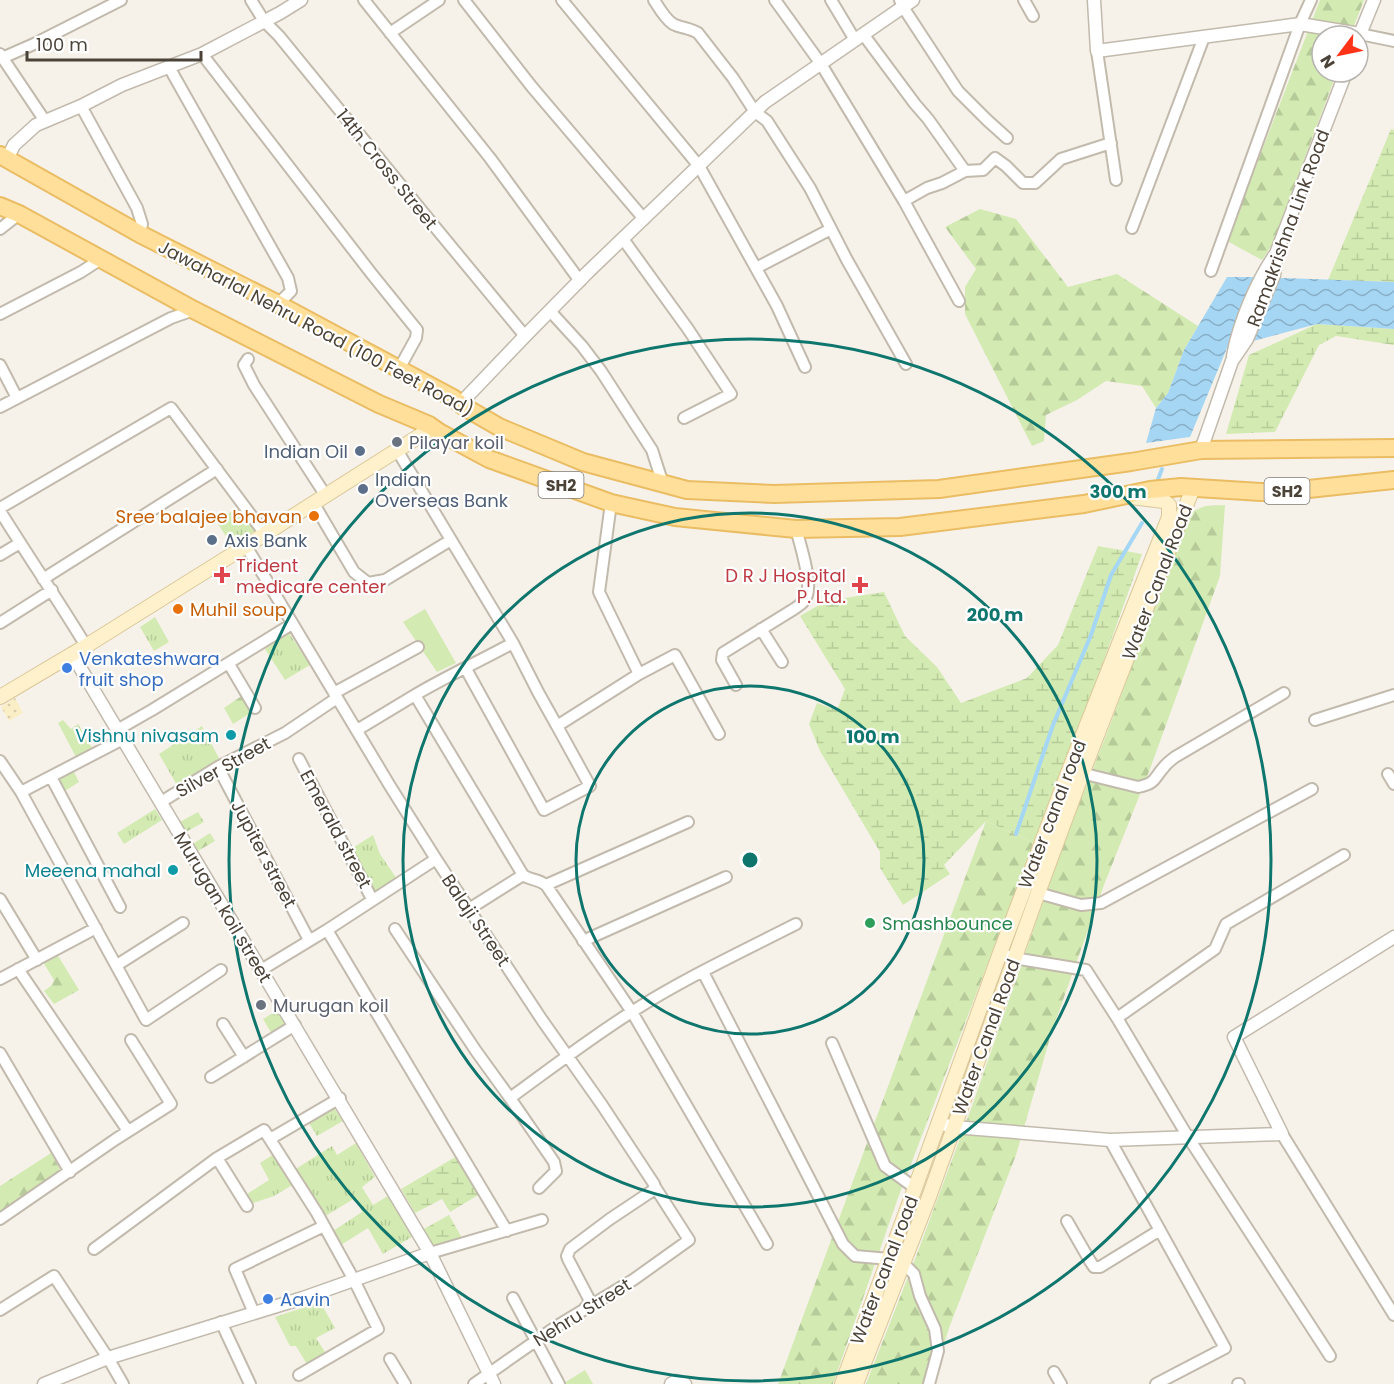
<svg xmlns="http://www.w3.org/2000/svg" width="1394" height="1384" font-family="Poppins,sans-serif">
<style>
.grass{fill:url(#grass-tufts)}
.forest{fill:url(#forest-firs)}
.wetland{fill:url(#wetland-marsh)}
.sand{fill:url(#sand-dots)}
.park{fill:#d3ebb2}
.water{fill:url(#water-waves)}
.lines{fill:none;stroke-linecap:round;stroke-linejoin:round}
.stream{stroke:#a5d6f4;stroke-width:4}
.minor-casing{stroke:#c2baac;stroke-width:14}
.tertiary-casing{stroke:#c2baac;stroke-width:15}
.secondary-casing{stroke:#dbc79b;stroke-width:16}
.primary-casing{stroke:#eabd64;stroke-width:20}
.minor{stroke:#fff;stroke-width:10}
.tertiary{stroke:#fff;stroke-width:12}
.secondary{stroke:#fff1cb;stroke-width:14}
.primary{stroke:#ffdf9a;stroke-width:16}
.ring{fill:none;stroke:#0f766e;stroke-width:3}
.worship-dot{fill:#6b7280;stroke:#fff;stroke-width:2}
.service-dot{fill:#5c6f8a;stroke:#fff;stroke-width:2}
.food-dot{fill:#e8710a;stroke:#fff;stroke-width:2}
.health-dot{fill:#e0444e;stroke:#fff;stroke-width:2}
.shop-dot{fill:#3f7fe0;stroke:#fff;stroke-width:2}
.culture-dot{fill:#0f9aa8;stroke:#fff;stroke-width:2}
.leisure-dot{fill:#2e9e5b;stroke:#fff;stroke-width:2}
.labels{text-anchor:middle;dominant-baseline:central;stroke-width:4.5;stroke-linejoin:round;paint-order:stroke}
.shield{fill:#fff;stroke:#817b74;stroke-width:1.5}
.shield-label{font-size:16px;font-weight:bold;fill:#4b4238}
.street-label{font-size:18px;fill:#4b4238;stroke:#fff}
.worship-label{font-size:18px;fill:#5b616d;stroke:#fff;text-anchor:start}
.service-label{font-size:18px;fill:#4e5e75;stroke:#fff;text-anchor:start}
.food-label{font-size:18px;fill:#c56008;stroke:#fff;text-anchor:end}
.health-label{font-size:18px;fill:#be3a42;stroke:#fff;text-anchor:start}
.shop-label{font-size:18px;fill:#366cbe;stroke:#fff;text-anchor:start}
.culture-label{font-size:18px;fill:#0d838f;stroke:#fff;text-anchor:end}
.leisure-label{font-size:18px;fill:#27864d;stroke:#fff;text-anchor:start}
.centre{fill:#0f766e;stroke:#fff;stroke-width:3}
.ring-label{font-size:18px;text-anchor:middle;font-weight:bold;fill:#0f766e;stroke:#fff;stroke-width:4.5;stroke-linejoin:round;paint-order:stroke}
</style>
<defs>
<pattern id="grass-tufts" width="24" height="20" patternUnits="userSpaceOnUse" patternTransform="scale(1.5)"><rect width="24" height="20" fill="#d3ebb2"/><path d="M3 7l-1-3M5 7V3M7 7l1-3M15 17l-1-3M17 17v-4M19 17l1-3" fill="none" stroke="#b7cb9a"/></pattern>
<pattern id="forest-firs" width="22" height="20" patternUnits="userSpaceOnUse" patternTransform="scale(1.5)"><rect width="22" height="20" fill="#d3ebb2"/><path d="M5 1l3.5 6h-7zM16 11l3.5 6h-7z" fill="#b7cb9a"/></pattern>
<pattern id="wetland-marsh" width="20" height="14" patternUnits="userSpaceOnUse" patternTransform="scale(1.5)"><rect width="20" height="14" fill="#d3ebb2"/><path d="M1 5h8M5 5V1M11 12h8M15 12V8" fill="none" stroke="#b7cb9a"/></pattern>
<pattern id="sand-dots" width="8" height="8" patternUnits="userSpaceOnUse" patternTransform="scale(1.5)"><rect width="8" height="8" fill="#faeec6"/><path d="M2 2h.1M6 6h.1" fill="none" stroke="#d8cdab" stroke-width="1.8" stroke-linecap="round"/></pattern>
<pattern id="water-waves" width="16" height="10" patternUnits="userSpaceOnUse" patternTransform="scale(1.5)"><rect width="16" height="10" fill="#a5d6f4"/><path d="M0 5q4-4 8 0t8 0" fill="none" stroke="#88afc7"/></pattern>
</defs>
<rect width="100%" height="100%" fill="#f6f2ea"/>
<path class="grass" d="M 237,508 L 255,531 L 231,544 L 216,521 Z
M 155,617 L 169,642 L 154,651 L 140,627 Z
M 289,633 L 310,665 L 285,680 L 265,649 Z
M 63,720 L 71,729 L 78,724 L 94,751 L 77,759 L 58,723 Z
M 202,726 L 220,760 L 178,787 L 159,754 Z
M 72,768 L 79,782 L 62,793 L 53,777 Z
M 155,809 L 162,820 L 124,844 L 117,833 Z
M 373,835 L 380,854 L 397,879 L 374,894 L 351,849 Z
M 278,1010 L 288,1027 L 273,1036 L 263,1019 Z
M 332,1105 L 343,1121 L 317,1136 L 307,1120 Z
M 356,1143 L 375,1177 L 362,1187 L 373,1205 L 388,1196 L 412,1237 L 383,1254 L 368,1228 L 341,1245 L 333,1231 L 362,1212 L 355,1198 L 324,1217 L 294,1170 L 332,1146 L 337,1155 Z
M 274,1154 L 294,1184 L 274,1196 L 253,1203 L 247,1194 L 269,1180 L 260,1163 Z
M 320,1302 L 335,1328 L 316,1338 L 327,1355 L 308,1366 L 296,1346 L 290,1346 L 275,1317 Z
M 585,1370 L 593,1384 L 565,1384 L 564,1383 Z"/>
<path class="forest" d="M 1320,0 L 1364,0 L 1350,36 L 1322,36 L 1322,72 L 1337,72 L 1272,245 L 1262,260 L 1227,241 Z
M 980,209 L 1016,219 L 1068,287 L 1117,274 L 1198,326 L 1184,350 L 1168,393 L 1156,408 L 1142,386 L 1106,381 L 1077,400 L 1046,415 L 1044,441 L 1032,446 L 965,314 L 965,287 L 976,269 L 945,227 Z
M 1225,505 L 1220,576 L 1150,769 L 1104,885 L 1052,1031 L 1016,1155 L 949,1328 L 932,1384 L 866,1384 L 917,1254 L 972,1106 L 1064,842 L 1107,733 L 1189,513 L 1205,506 Z
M 243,695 L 252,712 L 233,724 L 224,708 Z
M 198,812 L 204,822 L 184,833 L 178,823 Z
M 986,821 L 1034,843 L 898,1198 L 833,1384 L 778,1384 Z
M 210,833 L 215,841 L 196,852 L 191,845 Z
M 57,954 L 79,990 L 54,1004 L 44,991 L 52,985 L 54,980 L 43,962 Z
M 51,1153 L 61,1171 L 0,1211 L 0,1186 Z"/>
<path class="wetland" d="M 1391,129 L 1394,130 L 1394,282 L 1328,280 Z
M 1317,324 L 1394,329 L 1394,345 L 1336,336 L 1319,345 L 1275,432 L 1226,434 L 1249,355 Z
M 1098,546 L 1142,554 L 1104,660 L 1034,843 L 986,821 L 944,865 L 950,874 L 903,905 L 880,868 L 880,852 L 820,751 L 809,724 L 817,703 L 837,710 L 845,689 L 800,616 L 826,601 L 884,592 L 905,636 L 937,667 L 961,703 L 1027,678 L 1058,645 Z
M 457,1156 L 480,1194 L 450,1212 L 442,1199 L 415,1213 L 401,1189 Z
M 449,1215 L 462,1238 L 431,1246 L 422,1230 Z"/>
<path class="sand" d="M 15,698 L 23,713 L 9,721 L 1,707 Z"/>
<path class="park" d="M 425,609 L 456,663 L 437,672 L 403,622 Z"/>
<path class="water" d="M 1227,277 L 1254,277 L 1394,282 L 1394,329 L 1317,324 L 1227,348 L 1190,437 L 1146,443 L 1156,408 L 1168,393 L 1184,350 Z"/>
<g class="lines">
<path class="stream" d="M 1157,482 L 1162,469
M 1016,834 L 1053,725 L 1091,635 L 1111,575 L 1142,523"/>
<g class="minor-casing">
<path id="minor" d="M 251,0 L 264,21 L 279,36 L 421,210 L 525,336
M 364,0 L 490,158 L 580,281
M 464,0 L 532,87 L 644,219
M 562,0 L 699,166 L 777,306 L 805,367
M 654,0 C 659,8 665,19 673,24 C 681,28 690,28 698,33 L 733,78 L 755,112 L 767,121 L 810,188 L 847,260 L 906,364
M 775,0 L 821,64 L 904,201 L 959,301
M 831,0 L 855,40
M 900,0 L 903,7 L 958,91 L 987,120 L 1007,138
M 1024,0 L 1033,16
M 390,33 L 439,0
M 863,34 L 915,104 L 928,119 L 965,171
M 1360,34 L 1394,41
M 1097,51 L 1116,180
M 0,54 L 45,121
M 202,54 L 371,273 L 417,330 L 416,338 L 399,369
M 2,58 L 34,44 L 121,0
M 169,67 L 288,278 L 291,291 L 278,304
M 81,106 L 137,208 L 142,224 L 140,234
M 904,201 L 927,188 L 942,183 L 965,171 L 983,170 L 995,158 L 1006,166 L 1023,183 L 1035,183 L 1061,159 L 1111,143
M 1132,228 L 1204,37
M 0,229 L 19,214
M 623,239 L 688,329 L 731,394 L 684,418
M 756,268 L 831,229
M 1211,271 L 1300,24 L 1311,0
M 550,311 L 582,346 L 601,371 L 652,450 L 663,484
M 0,314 L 81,272 L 101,259
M 248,359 L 244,365 L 254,385 L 326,496
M 0,365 L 17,398
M 0,407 L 171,318 L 194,310
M 400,455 L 513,643 L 538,692 L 557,726 L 639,674 L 675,655 L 719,734
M 611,503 L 599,592 L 639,674
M 314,504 L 354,572 L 368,583 L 385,580 L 451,540
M 0,508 L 171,408 L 265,534
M 0,511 C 28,556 58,600 86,646
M 246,546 L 390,786 L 436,859 L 542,1020 L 602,1105 L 654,1184 L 655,1187 L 652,1191 L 610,1219 L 570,1249 L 567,1256 L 568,1259 L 589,1299 L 588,1305 L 584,1309
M 0,555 L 20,543
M 43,579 L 217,469
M 0,623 L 52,590
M 761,629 L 782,662
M 229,664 L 255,708
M 466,669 L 544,810 L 590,786 L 557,726
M 736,685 L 722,660 L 723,653 L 794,609 C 800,605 805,602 807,595 C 812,581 800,544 796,529
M 334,693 L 418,647
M 415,695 C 447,676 480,661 513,643
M 1315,720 L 1394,695
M 117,730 L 152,710 L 292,624
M 357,730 L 415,695 L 523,875 C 531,881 537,878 546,885 L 632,1012 L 767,1244
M 299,759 L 372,899
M 0,761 L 21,792 L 146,1020 L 221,970
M 218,767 L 309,940
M 1077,772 L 1138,787 C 1157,783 1153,779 1164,767 C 1167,763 1171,760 1175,757 L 1284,693
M 1388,774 L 1394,784
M 51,777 L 120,907
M 21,792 L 123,739
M 161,802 L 218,767 L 285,733 L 337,698
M 546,885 L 688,822
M 1038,893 L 1081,905 L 1101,903 L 1312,789
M 0,899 L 37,960
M 469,909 L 523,875
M 395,929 L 476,1051 L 510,1098 L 554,1162 L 556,1171 L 539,1188
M 327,930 L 507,1231
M 583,941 L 726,877
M 1000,953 L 1014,958 L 1086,970 L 1117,1018 L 1188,1137 L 1330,1356
M 117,965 L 183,923
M 18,969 L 128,1131
M 261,970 L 327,930 L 436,859
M 703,972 L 843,1244 L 855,1256 L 889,1259 L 904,1264 L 914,1274 L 920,1296 L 935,1329 L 938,1351 L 929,1384
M 0,979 L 96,928
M 1117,1018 L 1215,949 L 1226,924 L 1344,855
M 223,1024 L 244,1057
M 832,1043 L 885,1166 L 915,1188
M 0,1053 L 70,1172
M 211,1077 L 295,1025
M 510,1098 C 550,1069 589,1039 630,1013 C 683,979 741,952 796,924
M 1282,1134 L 1394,1315
M 270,1139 L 340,1098
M 1110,1140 L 1225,1348 L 1156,1384
M 217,1158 L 247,1206
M 0,1219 L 116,1139 L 171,1104 L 131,1040
M 1067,1221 L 1090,1261 L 1094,1267 L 1100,1267 L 1160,1230
M 94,1249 L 217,1158 L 264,1130 L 317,1213 L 354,1280 L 378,1329 L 299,1375
M 430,1253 L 542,1220
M 513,1298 L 559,1384
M 0,1310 L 54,1276 L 108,1358 L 123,1384
M 254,1313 L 235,1269 L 324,1226
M 221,1322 L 250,1384
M 390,1359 L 405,1384
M 1054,1372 L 1061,1384
M 474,1384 L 557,1326 L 633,1280 L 689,1240 L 655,1187
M 1238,1384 L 1239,1384"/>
</g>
<g class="tertiary-casing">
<path id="tertiary" d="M 1094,0 L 1097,51 L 1300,24 L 1360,34
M 1358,39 L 1374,0
M 7,159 L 14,145 L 36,125 L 81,106 L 122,85 L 202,54 L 280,13 L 301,0
M 1233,356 C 1239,323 1257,280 1277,252
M 461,403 L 525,336 L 589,271 L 765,102 L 913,0
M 1201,450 L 1232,361 L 1247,339 L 1274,275 L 1277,251 L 1346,72
M 72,654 L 430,1253
M 938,1123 L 954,1127 L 1110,1140 L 1282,1134 L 1234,1037 L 1394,937
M 44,1384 L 108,1358 L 303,1298 L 430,1253 L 494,1384
M 671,1384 L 676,1381 L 685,1384"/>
</g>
<g class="secondary-casing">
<path id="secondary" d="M 0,697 L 86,646 L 246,546 L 432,428
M 842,1384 L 915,1188 L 1000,953 L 1069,770 L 1169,517 L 1169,505 L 1164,501 L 1131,497
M 856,1384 L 929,1197 L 1038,893 L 1082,774 L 1193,488"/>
</g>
<g class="primary-casing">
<path id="primary" d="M 0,155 L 140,234 L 278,304 L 453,398 L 466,408 L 499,427 L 583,462 L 687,490 L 774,494 L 939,489 L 1131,462 L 1201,450 L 1394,448
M 0,206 L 19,214 L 194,310 L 379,404 L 429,425 L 439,432 L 489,459 L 611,503 L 675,517 L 796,529 L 900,527 L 1084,504 L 1150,490 L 1181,487 L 1261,492 L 1280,492 L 1394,480"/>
</g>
<use href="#minor" class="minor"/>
<use href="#tertiary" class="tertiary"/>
<use href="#secondary" class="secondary"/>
<use href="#primary" class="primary"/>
</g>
<g class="ring">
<circle cx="750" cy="860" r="174"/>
<circle cx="750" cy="860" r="347"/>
<circle cx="750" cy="860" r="521"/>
</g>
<g class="worship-dot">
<circle cx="397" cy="442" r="6"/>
<circle cx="261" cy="1005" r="6"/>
</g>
<g class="service-dot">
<circle cx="360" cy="451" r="6"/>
<circle cx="363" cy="489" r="6"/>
<circle cx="212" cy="540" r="6"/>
</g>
<g class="food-dot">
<circle cx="314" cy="516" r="6"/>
<circle cx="178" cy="609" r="6"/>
</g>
<g class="health-dot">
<path d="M219 566h6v6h6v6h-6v6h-6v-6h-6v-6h6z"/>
<path d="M857 576h6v6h6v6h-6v6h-6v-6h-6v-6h6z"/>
</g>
<g class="shop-dot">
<circle cx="67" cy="668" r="6"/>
<circle cx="268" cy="1299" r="6"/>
</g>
<g class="culture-dot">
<circle cx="231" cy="735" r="6"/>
<circle cx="173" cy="870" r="6"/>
</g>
<circle class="leisure-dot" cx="870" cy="923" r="6"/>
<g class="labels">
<g class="shield">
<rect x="538.5" y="472" width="45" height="26" rx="4.5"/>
<rect x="1264.5" y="478" width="45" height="26" rx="4.5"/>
</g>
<g class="shield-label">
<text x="561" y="485">SH2</text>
<text x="1287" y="491">SH2</text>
</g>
<g class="street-label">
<text transform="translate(387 169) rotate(51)">14th Cross Street</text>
<text transform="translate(1288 228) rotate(-70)">Ramakrishna Link Road</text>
<text transform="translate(316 328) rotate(28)">Jawaharlal Nehru Road (100 Feet Road)</text>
<text transform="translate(1157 582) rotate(-69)">Water Canal Road</text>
<text transform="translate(223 767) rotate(-29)">Silver Street</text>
<text transform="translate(1052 814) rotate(-69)">Water canal road</text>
<text transform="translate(336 829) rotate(62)">Emerald street</text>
<text transform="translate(264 854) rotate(62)">Jupiter street</text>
<text transform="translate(223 907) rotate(59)">Murugan koil street</text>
<text transform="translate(476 920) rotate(56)">Balaji Street</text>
<text transform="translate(986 1037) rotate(-70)">Water Canal Road</text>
<text transform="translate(884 1270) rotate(-69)">Water canal road</text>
<text transform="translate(582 1312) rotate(-32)">Nehru Street</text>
</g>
<g class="worship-label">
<text x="409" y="442">Pilayar koil</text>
<text x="273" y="1005">Murugan koil</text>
</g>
<g class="service-label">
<text x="348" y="451" text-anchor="end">Indian Oil</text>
<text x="375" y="479">Indian<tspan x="375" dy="21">Overseas Bank</tspan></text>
<text x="224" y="540">Axis Bank</text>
</g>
<g class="food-label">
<text x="302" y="516">Sree balajee bhavan</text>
<text x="190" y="609" text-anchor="start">Muhil soup</text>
</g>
<g class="health-label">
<text x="236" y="565">Trident<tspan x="236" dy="21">medicare center</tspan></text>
<text x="846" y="575" text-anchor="end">D R J Hospital<tspan x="846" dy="21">P. Ltd.</tspan></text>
</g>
<g class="shop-label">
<text x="79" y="658">Venkateshwara<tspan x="79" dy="21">fruit shop</tspan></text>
<text x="280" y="1299">Aavin</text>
</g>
<g class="culture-label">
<text x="219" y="735">Vishnu nivasam</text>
<text x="161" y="870">Meeena mahal</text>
</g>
<g class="leisure-label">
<text x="882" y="923">Smashbounce</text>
</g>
</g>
<circle cx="750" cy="860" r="9" class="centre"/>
<g class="ring-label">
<text x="1118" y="498">300 m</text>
<text x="995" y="621">200 m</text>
<text x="873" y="743">100 m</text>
</g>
<g transform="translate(1340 54) rotate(238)"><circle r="28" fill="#ffffff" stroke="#b7b3af" stroke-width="1.5"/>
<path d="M0-4.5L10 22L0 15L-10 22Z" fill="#ff3318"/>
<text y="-9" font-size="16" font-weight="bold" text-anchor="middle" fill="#4b4238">N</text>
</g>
<path d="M27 51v9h174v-9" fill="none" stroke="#4b4238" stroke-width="3"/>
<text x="36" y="51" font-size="18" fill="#4b4238" stroke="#ffffff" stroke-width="4.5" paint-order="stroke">100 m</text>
</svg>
